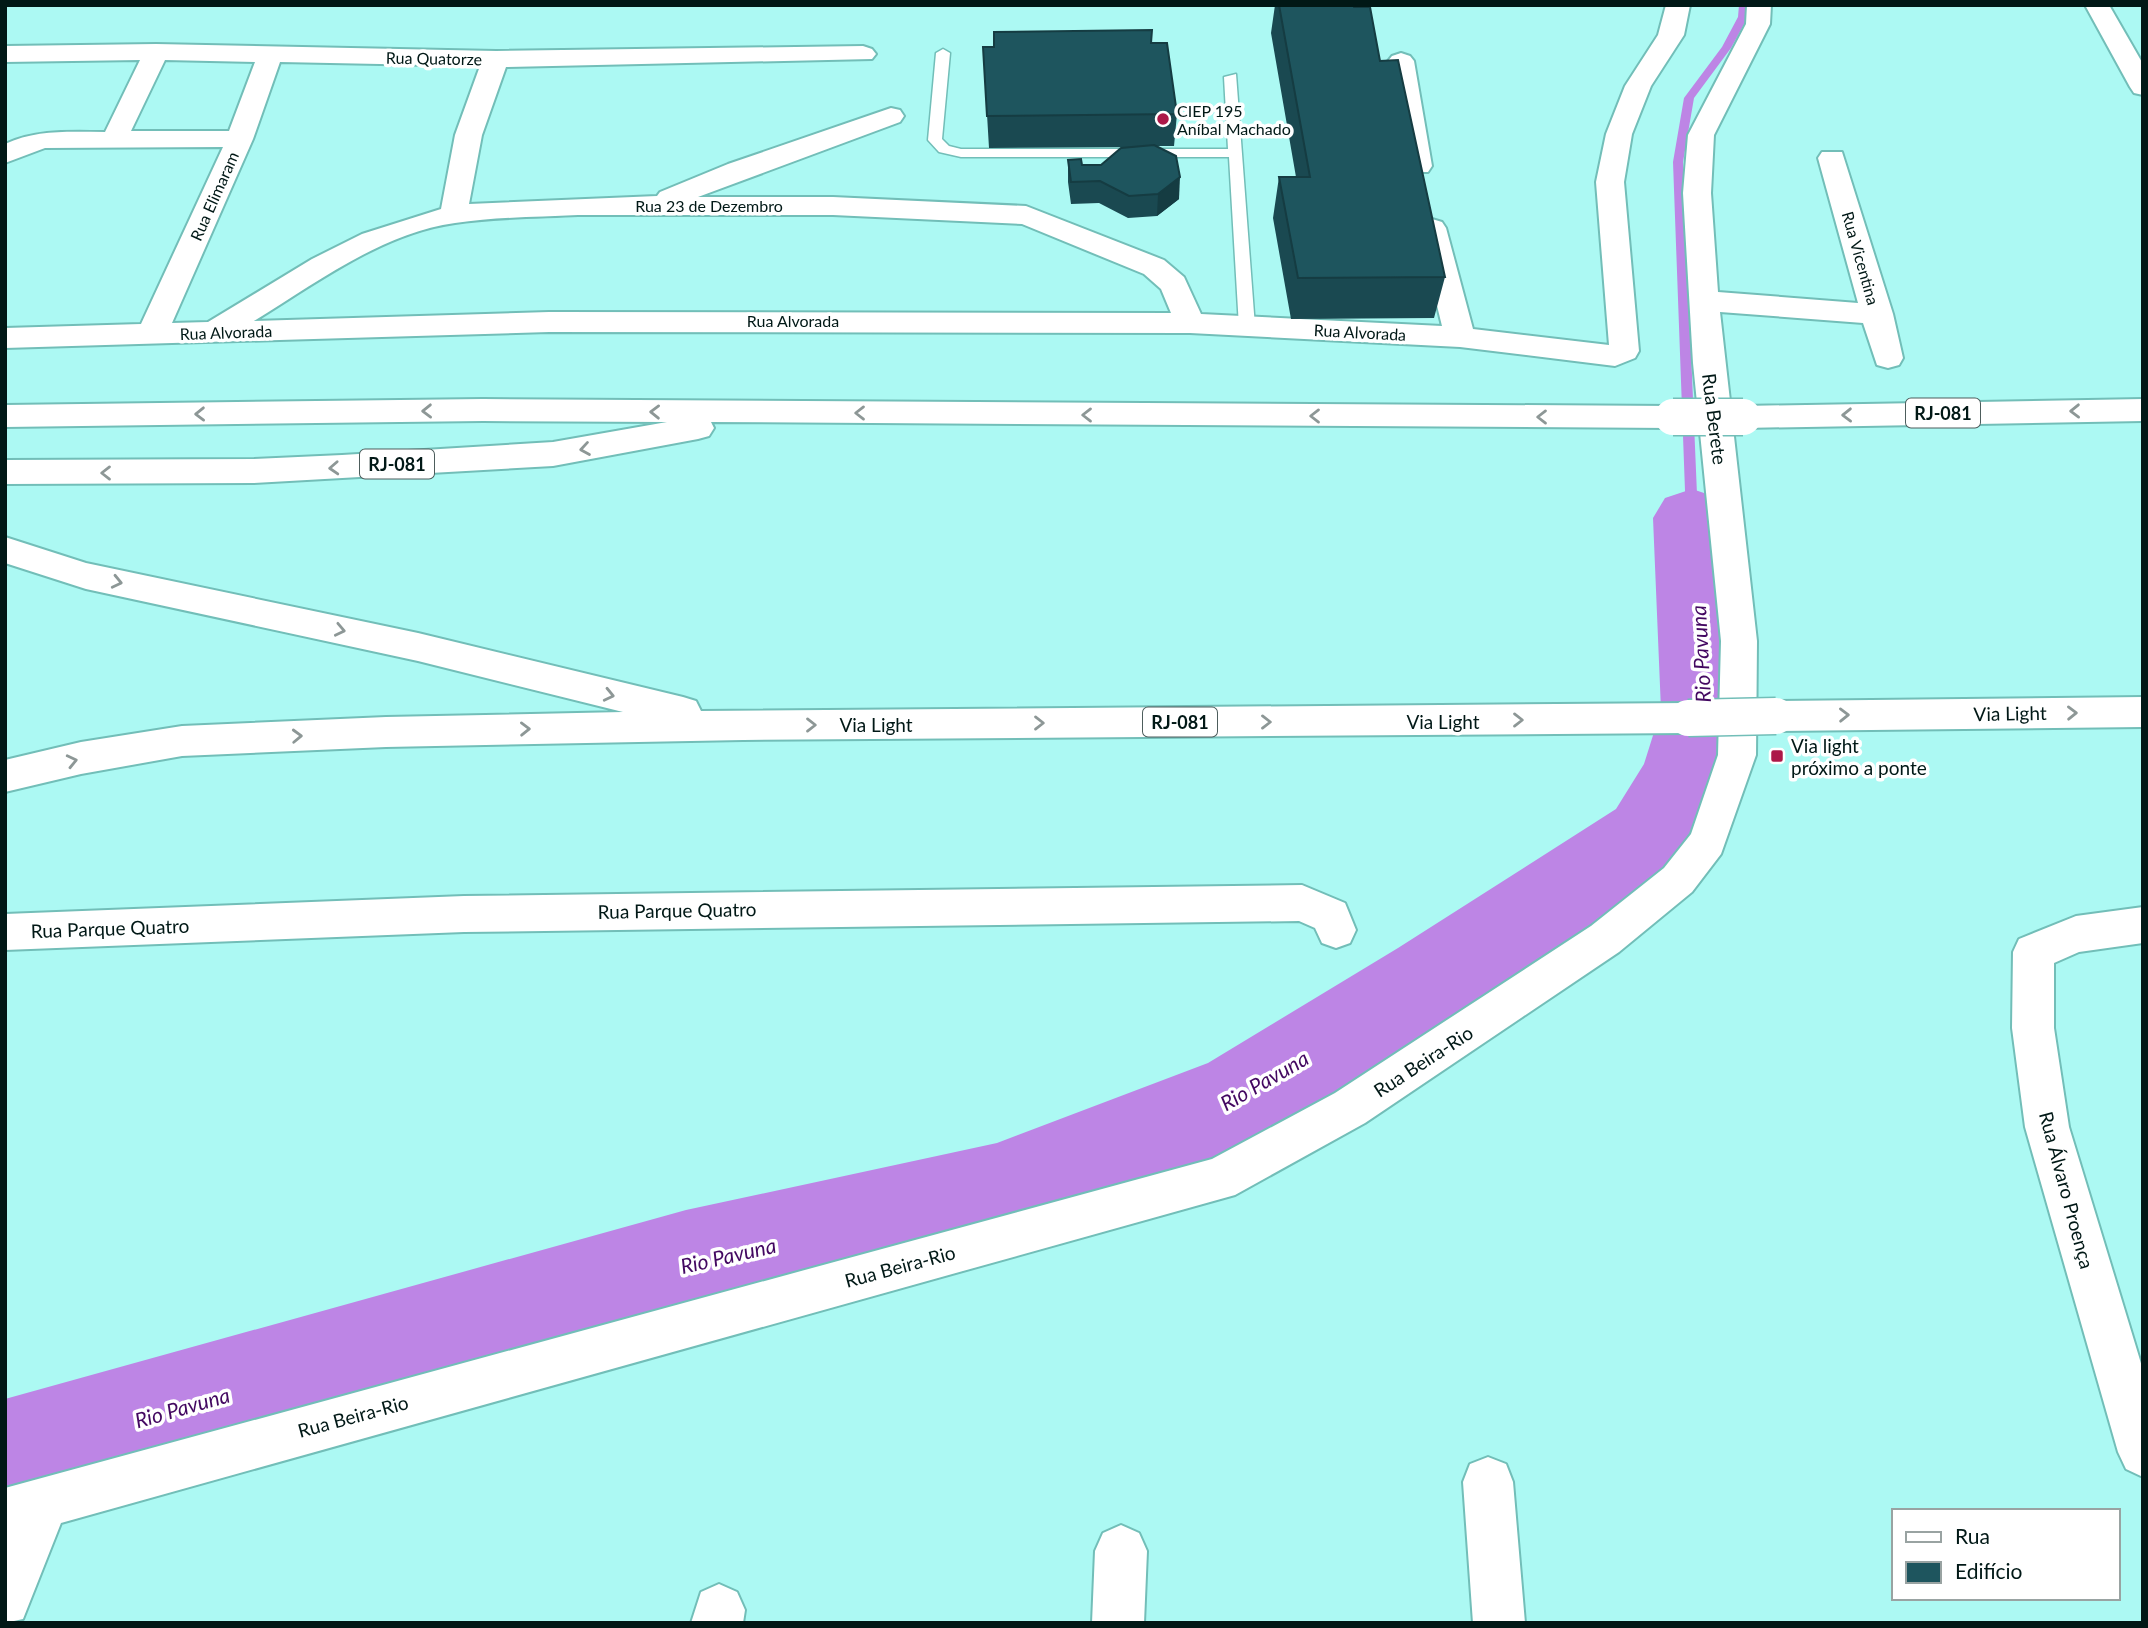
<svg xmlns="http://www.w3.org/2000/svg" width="2148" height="1628" font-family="Lato,sans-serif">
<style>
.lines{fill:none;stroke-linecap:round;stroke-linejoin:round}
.stream{fill:#bd85e5;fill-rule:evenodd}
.river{fill:#bd85e5;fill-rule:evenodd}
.service-casing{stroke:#72beb8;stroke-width:3}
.minor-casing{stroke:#72beb8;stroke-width:4}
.primary-casing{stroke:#72beb8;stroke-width:4}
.service{fill:#fff;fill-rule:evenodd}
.minor{fill:#fff;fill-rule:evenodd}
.primary{fill:#fff;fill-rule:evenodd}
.primary-bridge-casing{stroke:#72beb8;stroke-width:39;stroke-linecap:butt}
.primary-bridge{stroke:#fff;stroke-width:36}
.wall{fill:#1a4951}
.shaded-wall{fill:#153c42}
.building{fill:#1e555e;stroke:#153c42;stroke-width:2}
.oneway{stroke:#8d9796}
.poi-dot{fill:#ac1848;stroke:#fff;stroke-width:2.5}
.labels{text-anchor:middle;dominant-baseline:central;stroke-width:7;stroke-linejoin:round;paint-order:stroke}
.far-street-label{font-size:16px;fill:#011816;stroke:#fff}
.far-poi-label{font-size:16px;fill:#011816;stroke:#fff;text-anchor:start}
.shield{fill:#fff;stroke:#4d5d5c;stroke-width:2}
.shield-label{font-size:18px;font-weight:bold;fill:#011816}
.street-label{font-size:19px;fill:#011816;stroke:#fff}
.poi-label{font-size:19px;fill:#011816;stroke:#fff;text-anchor:start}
.water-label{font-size:21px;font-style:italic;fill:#430861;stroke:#fff}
</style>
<rect width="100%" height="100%" fill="#acf9f3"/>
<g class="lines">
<path class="stream" d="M 1739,5 L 1747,5 L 1748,17 L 1731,48 L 1694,98 L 1683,162 L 1698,518 L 1692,523 L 1686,518 L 1673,162 L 1684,98 L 1722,47 L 1738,17 Z"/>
<path class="river" d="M 1692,489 L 1719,498 L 1731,518 L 1747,710 L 1728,775 L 1680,865 L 1466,1010 L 1276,1133 L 997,1247 L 686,1318 L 5,1514 L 5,1399 L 686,1210 L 997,1143 L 1208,1063 L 1398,948 L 1616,809 L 1644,764 L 1661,710 L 1653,518 L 1665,498 Z"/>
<g class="service-casing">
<path id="service" d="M 943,49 L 950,53 L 942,139 L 949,146 L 961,149 L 1228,149 L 1224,77 L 1236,74 L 1255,327 L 1253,331 L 1241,331 L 1239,327 L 1229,157 L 961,157 L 939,152 L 928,140 L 936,53 Z"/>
</g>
<g class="minor-casing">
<path id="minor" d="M 1666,5 L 1690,5 L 1684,35 L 1651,86 L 1632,134 L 1624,182 L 1639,351 L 1635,358 L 1615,366 L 1460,347 L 1190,333 L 549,332 L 5,348 L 5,328 L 141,324 L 223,147 L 45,148 L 5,163 L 5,144 C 37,129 71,132 105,132 L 140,60 L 5,62 L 5,46 L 156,44 L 496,51 L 863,46 L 872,49 L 876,54 L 872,59 L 506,67 L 482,135 L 469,204 L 657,196 L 660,192 L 728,164 L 891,108 L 900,110 L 904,116 L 900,122 L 698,197 L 833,197 L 1026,206 L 1164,260 L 1184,277 L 1201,314 L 1442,326 L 1418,228 L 1422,222 L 1432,219 L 1442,222 L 1446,228 L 1473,329 L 1609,345 L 1596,182 L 1606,134 L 1625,86 L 1658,35 ZM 165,60 L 255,62 L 229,131 L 131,131 ZM 280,62 L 480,66 L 455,135 L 441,209 L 362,234 L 312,259 L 208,322 L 172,323 L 253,139 ZM 578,215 L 833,215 L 1022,224 L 1144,274 L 1161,289 L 1171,313 L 549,312 L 254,321 C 316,283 382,233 455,223 C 495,217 537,217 578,215 Z
M 1747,5 L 1771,5 L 1770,24 L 1714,135 L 1711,193 L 1718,292 L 1858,303 L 1818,158 L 1822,152 L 1842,152 L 1893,314 L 1903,358 L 1899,365 L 1888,368 L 1877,365 L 1863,323 L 1720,312 L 1757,641 L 1756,755 L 1721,854 L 1692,892 L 1619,952 L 1365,1123 L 1235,1195 L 61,1523 L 23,1619 L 5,1623 L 5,1488 L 1212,1159 L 1335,1093 L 1591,926 L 1664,868 L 1691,834 L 1718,755 L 1721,641 L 1693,363 L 1683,193 L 1688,135 L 1746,24 Z
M 2085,5 L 2109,5 L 2143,64 L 2143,95 L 2134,93 L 2130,87 Z
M 1401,53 L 1410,56 L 1414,61 L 1432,166 L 1428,172 L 1408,172 L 1404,166 L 1388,61 L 1392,56 Z
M 1302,885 L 1345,903 L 1356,930 L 1350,943 L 1336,948 L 1322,943 L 1315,928 L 1299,921 L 464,932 L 5,950 L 5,914 L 464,896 Z
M 2143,907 L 2143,943 L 2079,952 L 2054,963 L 2054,1028 L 2069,1127 L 2143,1370 L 2143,1477 L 2126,1469 L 2118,1452 L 2025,1127 L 2012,1028 L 2013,952 L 2019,939 L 2076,916 Z
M 1488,1457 L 1506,1464 L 1513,1482 L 1525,1623 L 1473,1623 L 1463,1482 L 1470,1464 Z
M 1121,1525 L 1139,1533 L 1147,1551 L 1144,1623 L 1092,1623 L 1095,1551 L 1103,1533 Z
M 719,1584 L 737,1592 L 745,1610 L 743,1623 L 691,1623 L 701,1592 Z"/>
</g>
<g class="primary-casing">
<path id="primary" d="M 483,399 L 1673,406 L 1684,409 L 1689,417 L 1684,425 L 1673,428 L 711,422 L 714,428 L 709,436 L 698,439 L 553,466 L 254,483 L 5,484 L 5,460 L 254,459 L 342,455 L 553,442 L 667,422 L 483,421 L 5,427 L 5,405 Z
M 2143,399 L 2143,421 L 1743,428 L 1732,425 L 1727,417 L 1732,409 L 1743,406 Z
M 5,537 L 86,563 L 418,633 L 683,697 L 696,701 L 701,711 L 1688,703 L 1701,707 L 1706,718 L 1701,729 L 1688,733 L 743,740 L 386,747 L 182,756 L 81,774 L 5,792 L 5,760 L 81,742 L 182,726 L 386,717 L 623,712 L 418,661 L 86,589 L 5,563 Z
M 2143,697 L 2143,727 L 1776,731 L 1763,727 L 1758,716 L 1763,705 L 1776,701 Z"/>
</g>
<use href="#service" class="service"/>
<use href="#minor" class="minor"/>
<use href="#primary" class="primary"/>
<g class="primary-bridge-casing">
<path id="primary-bridge" d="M 1673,417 L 1743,417
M 1688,718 L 1776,716"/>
</g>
<use href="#primary-bridge" class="primary-bridge"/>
</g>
<path class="wall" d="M 1275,5 L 1353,5 L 1380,61 L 1445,277 L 1434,318 L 1291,319 L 1273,218 L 1279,177 L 1296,177 L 1271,33 Z
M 1151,43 L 1177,114 L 1174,146 L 1157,146 L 1179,199 L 1157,216 L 1128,218 L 1099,203 L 1071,204 L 1068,182 L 1068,160 L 1082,165 L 1101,165 L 1136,147 L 989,148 L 983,47 Z"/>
<path class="shaded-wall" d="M 1180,177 L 1179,199 L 1157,216 L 1158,194 Z"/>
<path class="building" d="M 1279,5 L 1353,5 L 1354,7 L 1370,7 L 1380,61 L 1398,60 L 1445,277 L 1298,278 L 1279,177 L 1310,177 Z
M 1152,30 L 1151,43 L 1167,43 L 1177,114 L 987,116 L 983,47 L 994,47 L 994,32 Z
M 1154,145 L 1176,156 L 1180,177 L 1158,194 L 1129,196 L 1100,181 L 1071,182 L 1068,160 L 1081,159 L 1082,165 L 1101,165 L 1121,148 Z"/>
<defs><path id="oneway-chevron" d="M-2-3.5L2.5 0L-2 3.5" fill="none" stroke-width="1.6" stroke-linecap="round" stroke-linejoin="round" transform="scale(1.75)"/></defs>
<g class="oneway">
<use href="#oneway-chevron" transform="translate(427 411) rotate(179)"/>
<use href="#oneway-chevron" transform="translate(2075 411) rotate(179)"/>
<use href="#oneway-chevron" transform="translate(655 412) rotate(-179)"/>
<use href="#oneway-chevron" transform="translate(860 413) rotate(-180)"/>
<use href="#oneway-chevron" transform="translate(200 414) rotate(179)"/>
<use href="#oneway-chevron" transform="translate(1087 415) rotate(-180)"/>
<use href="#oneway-chevron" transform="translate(1847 415) rotate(179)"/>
<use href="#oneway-chevron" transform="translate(1315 416) rotate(-180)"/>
<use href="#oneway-chevron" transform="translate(1542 417) rotate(-180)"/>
<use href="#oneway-chevron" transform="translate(585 449) rotate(171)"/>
<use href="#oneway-chevron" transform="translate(334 468) rotate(177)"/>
<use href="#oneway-chevron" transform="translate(106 473) rotate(180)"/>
<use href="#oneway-chevron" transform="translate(117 582) rotate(13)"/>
<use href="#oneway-chevron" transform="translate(340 630) rotate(12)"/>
<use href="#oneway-chevron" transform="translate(609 695) rotate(13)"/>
<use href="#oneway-chevron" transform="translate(2072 713) rotate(-1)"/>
<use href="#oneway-chevron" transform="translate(1844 715) rotate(-1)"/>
<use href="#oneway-chevron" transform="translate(1518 720)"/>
<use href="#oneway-chevron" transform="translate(1266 722)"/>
<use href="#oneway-chevron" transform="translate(1039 723)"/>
<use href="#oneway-chevron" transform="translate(811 725)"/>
<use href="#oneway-chevron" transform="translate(525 729) rotate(-1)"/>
<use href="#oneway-chevron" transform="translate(297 736) rotate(-2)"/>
<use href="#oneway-chevron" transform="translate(72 761) rotate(-13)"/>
</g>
<g class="poi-dot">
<circle cx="1163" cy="119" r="7"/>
<rect x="1770" y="749" width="14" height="14" rx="3.5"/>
</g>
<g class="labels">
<g class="far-street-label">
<text transform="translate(434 58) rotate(1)">Rua Quatorze</text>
<text transform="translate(214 196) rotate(-66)">Rua Elimaram</text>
<text x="709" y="205">Rua 23 de Dezembro</text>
<text transform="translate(1861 258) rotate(74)">Rua Vicentina</text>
<text x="793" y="320">Rua Alvorada</text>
<text transform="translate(226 332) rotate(-2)">Rua Alvorada</text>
<text transform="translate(1360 332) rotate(3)">Rua Alvorada</text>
</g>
<g class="far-poi-label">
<text x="1177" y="110">CIEP 195<tspan x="1177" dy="18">Aníbal Machado</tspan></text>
</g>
<g class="shield">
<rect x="1906" y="398.5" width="74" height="29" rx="5"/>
<rect x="360" y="449.5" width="74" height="29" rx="5"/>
<rect x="1143" y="707.5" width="74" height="29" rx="5"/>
</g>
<g class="shield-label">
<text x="1943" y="413">RJ-081</text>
<text x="397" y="464">RJ-081</text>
<text x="1180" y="722">RJ-081</text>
</g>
<g class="street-label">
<text transform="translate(1715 419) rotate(83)">Rua Berete</text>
<text transform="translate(2010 713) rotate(-1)">Via Light</text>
<text x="1443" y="721">Via Light</text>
<text x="876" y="724">Via Light</text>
<text transform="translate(677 910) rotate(-1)">Rua Parque Quatro</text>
<text transform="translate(110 928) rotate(-2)">Rua Parque Quatro</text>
<text transform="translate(1423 1061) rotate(-33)">Rua Beira-Rio</text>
<text transform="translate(2067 1190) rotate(75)">Rua Álvaro Proença</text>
<text transform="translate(900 1266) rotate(-15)">Rua Beira-Rio</text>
<text transform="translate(353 1416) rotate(-15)">Rua Beira-Rio</text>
</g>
<g class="poi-label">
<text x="1791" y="745">Via light<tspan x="1791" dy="22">próximo a ponte</tspan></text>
</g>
<g class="water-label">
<text transform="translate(1700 654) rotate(-93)">Rio Pavuna</text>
<text transform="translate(1264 1080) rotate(-30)">Rio Pavuna</text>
<text transform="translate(728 1255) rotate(-13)">Rio Pavuna</text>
<text transform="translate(182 1407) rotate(-16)">Rio Pavuna</text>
</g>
</g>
<rect width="2148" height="1628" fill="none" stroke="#011816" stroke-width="14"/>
<rect x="1892" y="1509" width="228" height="91" fill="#ffffff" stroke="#99a3a2" stroke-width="2"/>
<rect x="1906" y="1532" width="35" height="10" fill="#ffffff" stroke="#99a3a2" stroke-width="2"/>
<text x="1955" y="1544" font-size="21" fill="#011816">Rua</text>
<rect x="1906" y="1562" width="35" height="21" fill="#1e555e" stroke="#99a3a2" stroke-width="2"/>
<text x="1955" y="1579" font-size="21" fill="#011816">Edifício</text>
</svg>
